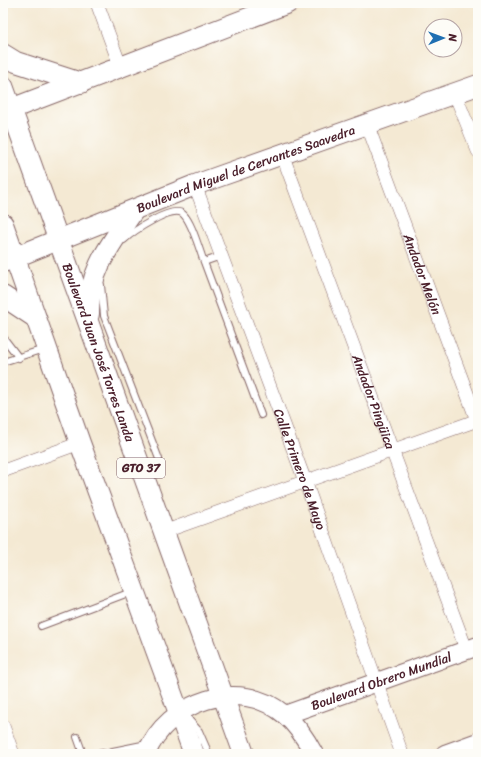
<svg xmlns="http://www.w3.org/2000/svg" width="481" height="757" font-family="Sriracha,sans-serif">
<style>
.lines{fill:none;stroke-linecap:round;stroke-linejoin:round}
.lane-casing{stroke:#866666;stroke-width:8}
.street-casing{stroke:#866666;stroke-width:14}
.secondary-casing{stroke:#866666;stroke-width:20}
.primary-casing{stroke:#866666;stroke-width:22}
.lane{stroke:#fff;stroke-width:6}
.street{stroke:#fff;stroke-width:13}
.secondary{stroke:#fff;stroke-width:18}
.primary{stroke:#fff;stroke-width:20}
.labels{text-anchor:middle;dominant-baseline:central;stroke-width:3.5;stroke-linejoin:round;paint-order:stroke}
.shield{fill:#fdfcf7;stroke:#806168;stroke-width:1}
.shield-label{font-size:12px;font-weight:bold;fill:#4a1f2b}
.street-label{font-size:13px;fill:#4a1f2b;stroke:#fdfcf7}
</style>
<rect width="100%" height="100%" fill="#fdfcf7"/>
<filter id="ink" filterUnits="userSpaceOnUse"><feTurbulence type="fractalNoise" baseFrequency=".025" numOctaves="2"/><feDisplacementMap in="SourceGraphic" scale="8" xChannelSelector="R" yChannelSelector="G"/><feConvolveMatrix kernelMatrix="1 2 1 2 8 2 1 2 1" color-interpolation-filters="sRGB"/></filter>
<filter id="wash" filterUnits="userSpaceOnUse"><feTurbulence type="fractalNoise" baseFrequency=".012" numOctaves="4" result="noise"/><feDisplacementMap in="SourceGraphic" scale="16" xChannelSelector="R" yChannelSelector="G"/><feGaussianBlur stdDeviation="0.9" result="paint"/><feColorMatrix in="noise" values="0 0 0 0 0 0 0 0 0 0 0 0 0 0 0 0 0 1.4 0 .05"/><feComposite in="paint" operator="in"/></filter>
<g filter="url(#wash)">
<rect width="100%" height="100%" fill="#f4e9d3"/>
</g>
<g filter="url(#ink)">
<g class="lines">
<g class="lane-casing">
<path id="lane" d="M 124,240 C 132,232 173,204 183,214 C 192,222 199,249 204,262 L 221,256
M 204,262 L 261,415
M 101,285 L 104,316 L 159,459
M 3,337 L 19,358
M 3,362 L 44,349
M 41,626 L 131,592
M 190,721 L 199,731 L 209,754
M 77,737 L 83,754
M 98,754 L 147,744"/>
</g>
<g class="street-casing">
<g id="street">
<path d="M 97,3 L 121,68"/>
<path d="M 455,94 L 478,151"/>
<path id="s1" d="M 367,124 L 478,423"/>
<path id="s2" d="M 282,154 L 466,649"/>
<path id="s3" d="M 195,185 L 305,481 L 402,754"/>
<path d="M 3,471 L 80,443"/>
<path d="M 163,532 L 478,420"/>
<path d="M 3,726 L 13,754"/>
</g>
</g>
<g class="secondary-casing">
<g id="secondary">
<path id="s4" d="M 285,715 L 478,646"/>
<path d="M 146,754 C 168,701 239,676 285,715 C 298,726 306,739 314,754"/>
<path d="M 445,754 L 478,742"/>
</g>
</g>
<g class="primary-casing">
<g id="primary">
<path d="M 3,54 L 16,62 L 81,83"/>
<path id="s5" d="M 3,86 L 244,754"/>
<path d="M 3,112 L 288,3"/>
<path d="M 3,224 L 80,443 L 194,754"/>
<path id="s6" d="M 3,262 L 195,185 L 478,85"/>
<path d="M 3,296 L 36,318"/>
<path d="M 89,314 C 88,271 111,244 134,210"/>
</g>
</g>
<use href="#lane" class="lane"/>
<use href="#street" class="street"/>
<use href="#secondary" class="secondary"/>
<use href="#primary" class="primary"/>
</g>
</g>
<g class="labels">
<rect class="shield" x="117" y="458" width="48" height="20" rx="3"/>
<g class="shield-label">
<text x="141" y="468">GTO 37</text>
</g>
<g class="street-label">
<text stroke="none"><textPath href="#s6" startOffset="260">Boulevard Miguel de Cervantes Saavedra</textPath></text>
<text stroke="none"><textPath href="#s1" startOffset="160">Andador Melón</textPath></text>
<text stroke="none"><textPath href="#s5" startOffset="283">Boulevard Juan José Torres Landa</textPath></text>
<text stroke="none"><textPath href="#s2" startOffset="264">Andador Pingüica</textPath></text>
<text stroke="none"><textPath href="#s3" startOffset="303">Calle Primero de Mayo</textPath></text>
<text stroke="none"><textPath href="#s4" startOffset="102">Boulevard Obrero Mundial</textPath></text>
</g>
</g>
<rect width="481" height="757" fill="none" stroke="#fdfcf7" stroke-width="16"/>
<g transform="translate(443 38) rotate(89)"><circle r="19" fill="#fdfcf7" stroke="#b5a4a5"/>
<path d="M0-3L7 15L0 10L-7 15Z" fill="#1f6fb2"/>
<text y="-6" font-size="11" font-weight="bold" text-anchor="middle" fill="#4a1f2b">N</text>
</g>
</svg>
